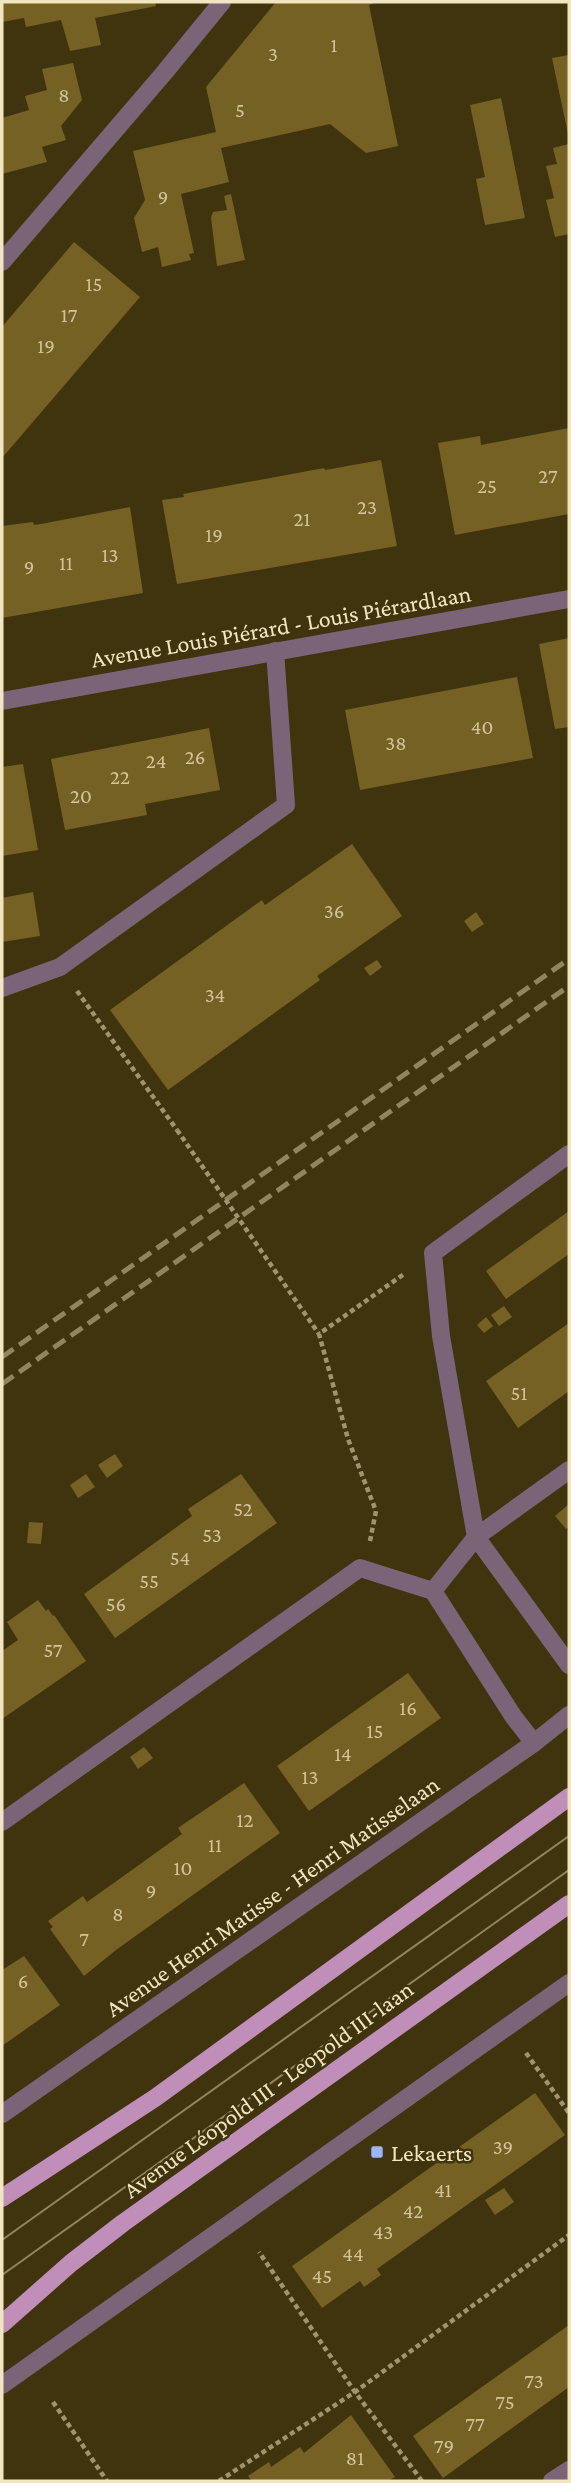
<svg xmlns="http://www.w3.org/2000/svg" width="571" height="2483" font-family="'Crimson Pro',serif">
<style>
.building{fill:#756123}
.lines{fill:none;stroke-linecap:round;stroke-linejoin:round}
.path{stroke:#a09470;stroke-width:4.5;stroke-dasharray:5 3.5;stroke-linecap:butt}
.service{stroke:#7b6378;stroke-width:18}
.minor{stroke:#7b6378;stroke-width:18}
.primary{stroke:#bf8fb9;stroke-width:18}
.tram{stroke:#918561;stroke-width:2}
.rail{stroke:#918561;stroke-width:5;stroke-dasharray:14 7;stroke-linecap:butt}
.path-bridge{stroke:#a09470;stroke-width:4.5;stroke-dasharray:5 3.5;stroke-linecap:butt}
.poi-dot{fill:#9db4fd;stroke:#40340e;stroke-width:2.5}
.labels{text-anchor:middle;dominant-baseline:central;stroke-width:5;stroke-linejoin:round;paint-order:stroke}
.number-label{font-size:21px;fill:#d2c49a}
.street-label{font-size:24px;fill:#f1e5c2;stroke:#40340e}
.poi-label{font-size:24px;fill:#f1e5c2;stroke:#40340e;text-anchor:start}
</style>
<rect width="100%" height="100%" fill="#40340e"/>
<path class="building" d="M 2,2 L 155,2 L 156,6 L 95,18 L 101,45 L 70,51 L 61,20 L 26,27 L 24,18 L 2,22 Z
M 276,2 L 377,2 L 369,5 L 398,146 L 366,153 L 330,124 L 221,148 L 229,182 L 181,194 L 194,253 L 189,254 L 191,260 L 162,267 L 158,247 L 142,252 L 134,218 L 145,200 L 133,151 L 216,132 L 206,87 Z
M 569,55 L 569,134 L 568,134 L 552,58 Z
M 73,63 L 82,100 L 61,126 L 66,140 L 42,147 L 47,162 L 2,174 L 2,118 L 29,110 L 25,96 L 47,90 L 42,69 Z
M 501,98 L 525,218 L 485,225 L 476,179 L 485,177 L 470,105 Z
M 569,144 L 569,234 L 555,237 L 546,200 L 554,198 L 546,166 L 557,164 L 553,148 Z
M 231,194 L 245,260 L 217,266 L 211,218 L 213,212 L 227,210 L 224,196 Z
M 74,242 L 140,297 L 2,458 L 2,327 Z
M 569,428 L 569,514 L 455,535 L 438,443 L 480,436 L 481,445 Z
M 381,460 L 397,546 L 177,584 L 162,500 L 184,497 L 183,494 L 324,468 L 325,470 Z
M 130,507 L 143,593 L 2,618 L 2,526 L 33,522 L 34,525 L 41,524 Z
M 569,638 L 569,727 L 555,729 L 539,644 Z
M 517,677 L 533,758 L 360,790 L 345,710 Z
M 209,728 L 220,790 L 145,804 L 147,815 L 65,830 L 51,759 Z
M 23,764 L 38,850 L 2,856 L 2,767 Z
M 352,844 L 402,916 L 317,976 L 320,980 L 168,1090 L 110,1010 L 262,900 L 265,905 Z
M 33,892 L 40,936 L 2,942 L 2,898 Z
M 476,912 L 484,924 L 472,932 L 464,921 Z
M 377,960 L 382,967 L 370,976 L 364,968 Z
M 569,1211 L 569,1254 L 506,1299 L 486,1271 Z
M 504,1306 L 512,1317 L 499,1326 L 491,1315 Z
M 486,1317 L 493,1326 L 484,1333 L 477,1325 Z
M 569,1323 L 569,1391 L 518,1428 L 486,1381 Z
M 115,1454 L 123,1466 L 107,1478 L 98,1465 Z
M 86,1474 L 95,1487 L 78,1498 L 70,1485 Z
M 241,1474 L 277,1523 L 115,1638 L 84,1594 L 192,1516 L 188,1509 Z
M 569,1504 L 569,1526 L 566,1529 L 555,1516 Z
M 29,1522 L 43,1523 L 41,1544 L 27,1543 Z
M 38,1600 L 46,1611 L 48,1609 L 53,1616 L 54,1615 L 86,1661 L 2,1719 L 2,1651 L 18,1640 L 7,1622 Z
M 408,1673 L 441,1718 L 309,1811 L 277,1766 Z
M 144,1747 L 153,1758 L 138,1769 L 130,1757 Z
M 244,1783 L 280,1833 L 116,1950 L 84,1976 L 50,1929 L 53,1927 L 48,1921 L 83,1896 L 87,1902 L 118,1880 L 182,1834 L 178,1828 Z
M 24,1956 L 60,2005 L 2,2046 L 2,1970 Z
M 535,2093 L 565,2135 L 377,2269 L 381,2275 L 364,2287 L 360,2281 L 322,2308 L 292,2266 Z
M 504,2188 L 514,2202 L 495,2215 L 485,2200 Z
M 569,2325 L 569,2387 L 443,2478 L 413,2436 Z
M 351,2415 L 395,2477 L 388,2481 L 252,2481 L 248,2476 L 269,2462 L 271,2467 L 300,2447 L 304,2453 Z"/>
<g class="lines">
<path class="path" d="M 77,991 L 177,1130
M 370,1541 L 376,1511 L 348,1439 L 319,1334 L 404,1274
M 526,2053 L 569,2113
M 53,2402 L 107,2481
M 219,2481 L 355,2392 L 259,2252
M 422,2481 L 355,2392 L 569,2235"/>
<path class="service" d="M 2,988 L 60,967 L 286,805 L 275,651"/>
<path class="minor" d="M 2,262 L 164,73 L 222,2
M 2,701 L 569,599
M 569,1154 L 433,1253 L 441,1336 L 476,1537 L 569,1665
M 433,1591 L 476,1537 L 569,1470
M 2,1822 L 360,1568 L 433,1591 L 513,1716 L 534,1743
M 2,2114 L 534,1743 L 569,1715
M 2,2385 L 569,1983
M 552,2481 L 569,2470"/>
<path class="primary" d="M 2,2198 L 155,2098 L 569,1797
M 2,2324 L 71,2263 L 123,2223 L 569,1904"/>
<path class="tram" d="M 2,2240 L 569,1836
M 2,2275 L 569,1870"/>
<path class="rail" d="M 2,1357 L 569,959
M 2,1384 L 569,986"/>
<path class="path-bridge" d="M 177,1130 L 319,1334"/>
</g>
<rect class="poi-dot" x="370" y="2145" width="14" height="14" rx="3.5"/>
<g class="labels">
<g class="number-label">
<text x="334" y="45">1</text>
<text x="273" y="54">3</text>
<text x="64" y="95">8</text>
<text x="240" y="110">5</text>
<text x="163" y="197">9</text>
<text x="94" y="284">15</text>
<text x="69" y="315">17</text>
<text x="46" y="346">19</text>
<text x="548" y="476">27</text>
<text x="487" y="486">25</text>
<text x="367" y="507">23</text>
<text x="302" y="519">21</text>
<text x="214" y="535">19</text>
<text x="110" y="555">13</text>
<text x="66" y="563">11</text>
<text x="29" y="567">9</text>
<text x="482" y="727">40</text>
<text x="396" y="743">38</text>
<text x="195" y="757">26</text>
<text x="156" y="761">24</text>
<text x="120" y="777">22</text>
<text x="81" y="796">20</text>
<text x="334" y="911">36</text>
<text x="215" y="995">34</text>
<text x="519" y="1393">51</text>
<text x="243" y="1509">52</text>
<text x="212" y="1535">53</text>
<text x="180" y="1558">54</text>
<text x="149" y="1581">55</text>
<text x="116" y="1604">56</text>
<text x="53" y="1650">57</text>
<text x="408" y="1708">16</text>
<text x="375" y="1731">15</text>
<text x="343" y="1754">14</text>
<text x="310" y="1777">13</text>
<text x="245" y="1820">12</text>
<text x="215" y="1845">11</text>
<text x="183" y="1868">10</text>
<text x="151" y="1891">9</text>
<text x="118" y="1914">8</text>
<text x="84" y="1939">7</text>
<text x="23" y="1981">6</text>
<text x="503" y="2147">39</text>
<text x="443" y="2190">41</text>
<text x="413" y="2211">42</text>
<text x="383" y="2232">43</text>
<text x="353" y="2254">44</text>
<text x="322" y="2276">45</text>
<text x="534" y="2381">73</text>
<text x="505" y="2402">75</text>
<text x="475" y="2424">77</text>
<text x="444" y="2446">79</text>
<text x="355" y="2458">81</text>
</g>
<g class="street-label">
<text transform="translate(281 626) rotate(-10)">Avenue Louis Piérard - Louis Piérardlaan</text>
<text transform="translate(272 1896) rotate(-35)">Avenue Henri Matisse - Henri Matisselaan</text>
<text transform="translate(268 2089) rotate(-36)">Avenue Léopold III - Leopold III-laan</text>
</g>
<g class="poi-label">
<text x="391" y="2152">Lekaerts</text>
</g>
</g>
<rect width="571" height="2483" fill="none" stroke="#f1e5c2" stroke-width="7"/>
</svg>
